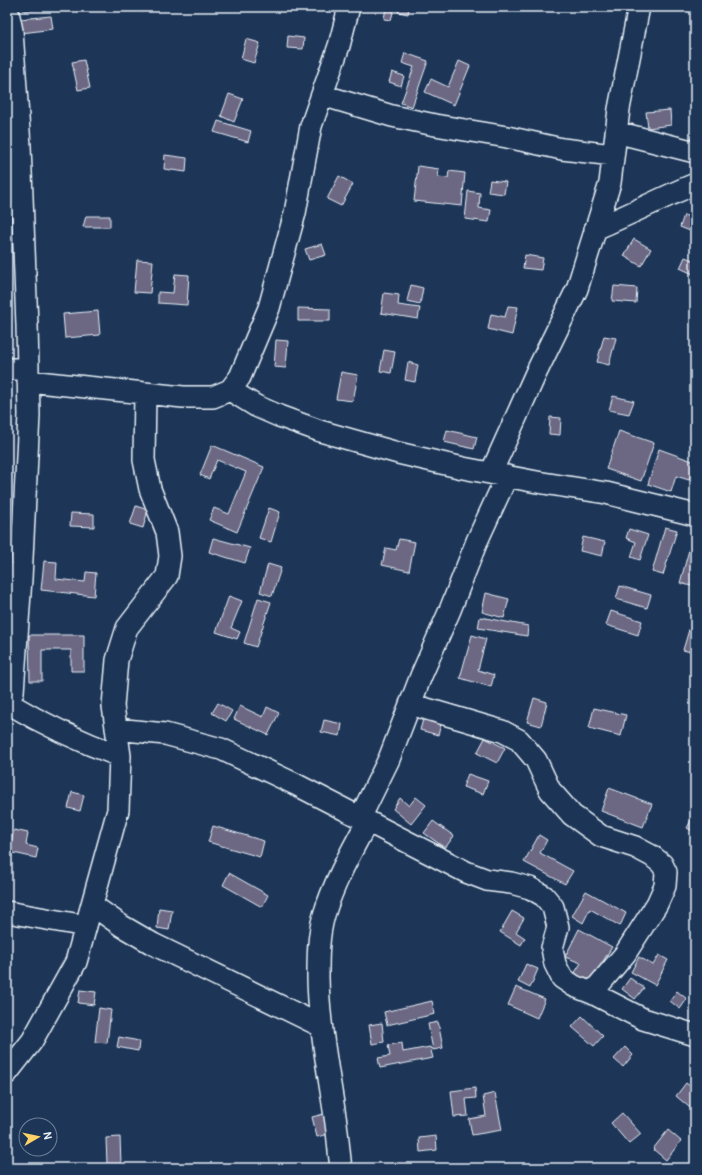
<svg xmlns="http://www.w3.org/2000/svg" width="702" height="1175" font-family="Pangolin,sans-serif">
<style>
.building{fill:#6c6784;stroke:#e8f1f8}
.lines{fill:none;stroke-linecap:round;stroke-linejoin:round}
.street-casing{stroke:#e8f1f8;stroke-width:24}
.street{stroke:#1d3557;stroke-width:21}
</style>
<rect width="100%" height="100%" fill="#1d3557"/>
<filter id="ink" filterUnits="userSpaceOnUse"><feTurbulence type="fractalNoise" baseFrequency=".025" numOctaves="2"/><feDisplacementMap in="SourceGraphic" scale="8" xChannelSelector="R" yChannelSelector="G"/><feConvolveMatrix kernelMatrix="1 2 1 2 8 2 1 2 1" color-interpolation-filters="sRGB"/></filter>
<g filter="url(#ink)">
<path class="building" d="M 24,7 L 67,7 L 24,11 Z
M 140,7 L 160,7 L 161,9 L 141,12 Z
M 399,7 L 409,7 L 408,14 L 398,12 Z
M 386,8 L 394,9 L 391,20 L 384,19 Z
M 51,16 L 53,29 L 22,33 L 20,19 Z
M 288,36 L 304,38 L 303,49 L 287,48 Z
M 246,39 L 260,43 L 254,63 L 241,59 Z
M 405,53 L 428,61 L 412,107 L 401,103 L 414,67 L 402,63 Z
M 84,60 L 90,88 L 78,90 L 72,62 Z
M 459,61 L 470,66 L 454,105 L 425,92 L 431,79 L 448,87 Z
M 392,72 L 404,76 L 401,86 L 389,82 Z
M 229,94 L 243,99 L 234,122 L 221,116 Z
M 670,110 L 671,125 L 648,128 L 646,112 Z
M 218,121 L 251,131 L 248,142 L 214,132 Z
M 165,155 L 187,158 L 186,172 L 164,169 Z
M 418,166 L 439,169 L 438,177 L 448,178 L 449,171 L 465,173 L 462,206 L 414,201 Z
M 339,176 L 353,184 L 341,206 L 327,199 Z
M 490,180 L 506,182 L 504,194 L 488,192 Z
M 468,191 L 480,193 L 479,208 L 491,210 L 489,222 L 465,219 Z
M 684,215 L 695,219 L 695,233 L 680,227 Z
M 86,216 L 110,216 L 110,227 L 83,227 Z
M 634,239 L 651,249 L 641,266 L 624,256 Z
M 322,244 L 326,255 L 309,260 L 305,249 Z
M 525,255 L 543,258 L 541,270 L 523,268 Z
M 685,257 L 695,261 L 695,275 L 680,268 Z
M 137,260 L 153,261 L 150,293 L 134,292 Z
M 175,274 L 189,275 L 187,305 L 158,303 L 158,292 L 173,293 Z
M 411,285 L 423,288 L 420,304 L 407,301 Z
M 614,286 L 637,288 L 636,303 L 612,301 Z
M 384,293 L 399,295 L 398,305 L 420,308 L 418,319 L 381,313 Z
M 508,306 L 518,307 L 512,335 L 488,329 L 491,314 L 505,317 Z
M 298,308 L 330,309 L 330,321 L 298,321 Z
M 98,311 L 100,335 L 65,338 L 63,314 Z
M 604,336 L 616,338 L 609,365 L 597,362 Z
M 276,340 L 288,341 L 286,368 L 274,367 Z
M 384,350 L 395,352 L 391,373 L 380,371 Z
M 408,362 L 418,365 L 415,382 L 405,380 Z
M 341,372 L 358,375 L 353,401 L 336,399 Z
M 613,396 L 634,401 L 629,414 L 609,410 Z
M 550,417 L 561,418 L 560,435 L 549,434 Z
M 447,430 L 477,437 L 474,449 L 444,442 Z
M 619,431 L 654,443 L 641,481 L 606,469 Z
M 212,445 L 264,467 L 237,532 L 209,520 L 214,508 L 229,514 L 246,472 L 217,460 L 209,479 L 200,475 Z
M 659,449 L 695,462 L 689,480 L 676,476 L 671,492 L 648,484 Z
M 136,506 L 148,510 L 143,528 L 130,524 Z
M 269,508 L 280,512 L 271,542 L 259,538 Z
M 71,513 L 94,514 L 94,527 L 70,526 Z
M 665,527 L 677,530 L 663,575 L 652,572 Z
M 629,529 L 648,535 L 640,560 L 631,557 L 636,542 L 626,538 Z
M 693,535 L 695,535 L 695,573 L 691,586 L 680,583 Z
M 583,537 L 605,542 L 602,556 L 580,551 Z
M 213,538 L 250,548 L 245,563 L 209,552 Z
M 399,539 L 415,542 L 409,571 L 382,565 L 386,548 L 396,550 Z
M 44,561 L 57,562 L 56,579 L 85,582 L 86,572 L 96,573 L 94,596 L 41,590 Z
M 268,564 L 281,568 L 272,596 L 260,592 Z
M 620,586 L 651,595 L 647,608 L 616,599 Z
M 486,593 L 509,599 L 504,618 L 482,612 Z
M 229,596 L 242,601 L 231,628 L 240,632 L 237,639 L 216,632 Z
M 258,598 L 271,602 L 256,647 L 244,643 Z
M 611,611 L 642,621 L 638,635 L 606,625 Z
M 694,613 L 695,613 L 695,653 L 683,650 Z
M 480,617 L 528,626 L 527,636 L 478,628 Z
M 29,635 L 84,635 L 84,671 L 71,671 L 71,650 L 42,650 L 42,681 L 30,681 Z
M 472,635 L 486,639 L 478,670 L 494,675 L 491,687 L 460,678 Z
M 534,698 L 547,702 L 541,726 L 527,722 Z
M 218,703 L 232,711 L 226,721 L 212,713 Z
M 240,706 L 263,717 L 267,707 L 279,713 L 268,735 L 234,719 Z
M 594,708 L 626,715 L 621,736 L 589,728 Z
M 424,716 L 442,721 L 438,735 L 420,730 Z
M 324,720 L 342,724 L 340,736 L 321,732 Z
M 485,738 L 505,748 L 497,763 L 477,753 Z
M 468,774 L 488,781 L 483,794 L 463,787 Z
M 609,788 L 652,804 L 643,827 L 601,811 Z
M 72,792 L 84,795 L 80,811 L 68,808 Z
M 416,797 L 426,805 L 411,824 L 393,809 L 400,798 L 409,806 Z
M 695,813 L 695,832 L 687,828 Z
M 433,821 L 454,836 L 445,848 L 424,833 Z
M 213,826 L 264,841 L 260,857 L 208,842 Z
M 14,830 L 28,833 L 26,845 L 38,848 L 36,858 L 9,852 Z
M 539,835 L 547,840 L 540,853 L 573,871 L 565,884 L 524,862 Z
M 229,873 L 268,895 L 262,907 L 223,885 Z
M 586,891 L 626,913 L 620,926 L 590,909 L 583,923 L 572,916 Z
M 159,908 L 172,910 L 169,930 L 157,928 Z
M 512,911 L 524,918 L 516,932 L 525,938 L 521,945 L 500,932 Z
M 579,929 L 612,947 L 590,982 L 574,974 L 581,963 L 565,957 Z
M 659,955 L 668,960 L 655,985 L 631,972 L 639,957 L 653,965 Z
M 526,964 L 538,969 L 530,988 L 518,982 Z
M 630,978 L 644,988 L 635,999 L 622,989 Z
M 516,987 L 545,999 L 537,1018 L 508,1005 Z
M 80,990 L 96,992 L 94,1005 L 78,1003 Z
M 677,991 L 687,999 L 680,1009 L 670,1001 Z
M 432,1001 L 435,1014 L 387,1025 L 384,1012 Z
M 99,1008 L 111,1010 L 107,1043 L 95,1042 Z
M 582,1016 L 603,1036 L 594,1046 L 572,1027 Z
M 438,1022 L 443,1048 L 433,1050 L 428,1024 Z
M 382,1023 L 384,1042 L 372,1044 L 369,1025 Z
M 119,1037 L 139,1041 L 138,1051 L 117,1047 Z
M 402,1043 L 403,1052 L 430,1047 L 433,1058 L 380,1068 L 378,1058 L 390,1056 L 388,1045 Z
M 625,1047 L 633,1055 L 623,1067 L 614,1059 Z
M 686,1083 L 695,1090 L 695,1112 L 676,1096 Z
M 475,1088 L 476,1098 L 466,1099 L 468,1116 L 454,1117 L 451,1091 Z
M 495,1093 L 502,1130 L 472,1135 L 469,1119 L 486,1116 L 483,1096 Z
M 622,1113 L 641,1134 L 629,1144 L 611,1123 Z
M 324,1114 L 329,1134 L 317,1137 L 312,1117 Z
M 668,1130 L 681,1141 L 666,1160 L 653,1149 Z
M 436,1136 L 437,1150 L 420,1152 L 419,1138 Z
M 120,1137 L 121,1164 L 107,1164 L 106,1138 Z"/>
<g class="lines">
<g class="street-casing">
<path id="street" d="M 322,95 L 392,116 L 435,125 L 507,137 L 562,149 L 613,155
M 616,132 L 695,152
M 595,229 C 629,215 661,198 695,184
M 7,369 L 28,369
M 28,381 L 183,397 L 213,397 L 230,390 L 240,377 L 269,308 L 295,213 L 311,126 L 339,46 L 349,7
M 230,390 L 256,406 L 279,416 L 320,431 L 398,453 L 463,468 L 537,482 L 606,493 L 695,515
M 491,473 L 536,373 L 577,289 L 610,183 L 619,109 L 639,7
M 8,703 C 43,724 81,742 120,756
M 7,704 L 13,692 L 21,579 L 29,415 L 27,325 L 20,146 L 12,31 L 7,7
M 410,704 L 502,731 L 519,740 L 536,760 L 550,790 L 572,815 L 601,836 L 635,847 L 652,856 L 662,864 L 666,872 L 665,886 L 657,904 L 625,954 L 592,993
M 116,729 L 165,734 L 221,749 L 295,784 L 466,872 L 487,880 L 511,883 L 530,888 L 544,896 L 553,907 L 558,927 L 552,948 L 555,964 L 562,978 L 574,986 L 592,993 L 643,1019 L 695,1035
M 360,818 L 389,759 L 421,676 L 450,610 L 477,541 L 507,476
M 92,905 L 122,926 L 153,944 L 321,1026
M 7,912 L 86,926
M 7,1073 L 32,1041 L 76,962 L 118,810 L 120,756 L 113,706 L 117,660 L 127,628 L 167,576 L 170,556 L 167,532 L 150,489 L 144,460 L 145,393
M 341,1168 C 339,1153 338,1138 336,1123 C 329,1075 319,1027 318,978 C 318,957 318,936 324,915 C 334,882 351,852 367,822"/>
</g>
<use href="#street" class="street"/>
</g>
</g>
<rect width="702" height="1175" fill="none" stroke="#1d3557" stroke-width="24"/>
<rect x="12" y="12" width="678" height="1151" fill="none" stroke="#e8f1f8" stroke-width="1.5" filter="url(#ink)"/>
<g transform="translate(38 1137) rotate(81)"><circle r="19" fill="#1d3557" stroke="#6e8097"/>
<path d="M0-3L7 15L0 10L-7 15Z" fill="#ffd166"/>
<text y="-6" font-size="11" font-weight="bold" text-anchor="middle" fill="#e8f1f8">N</text>
</g>
</svg>
